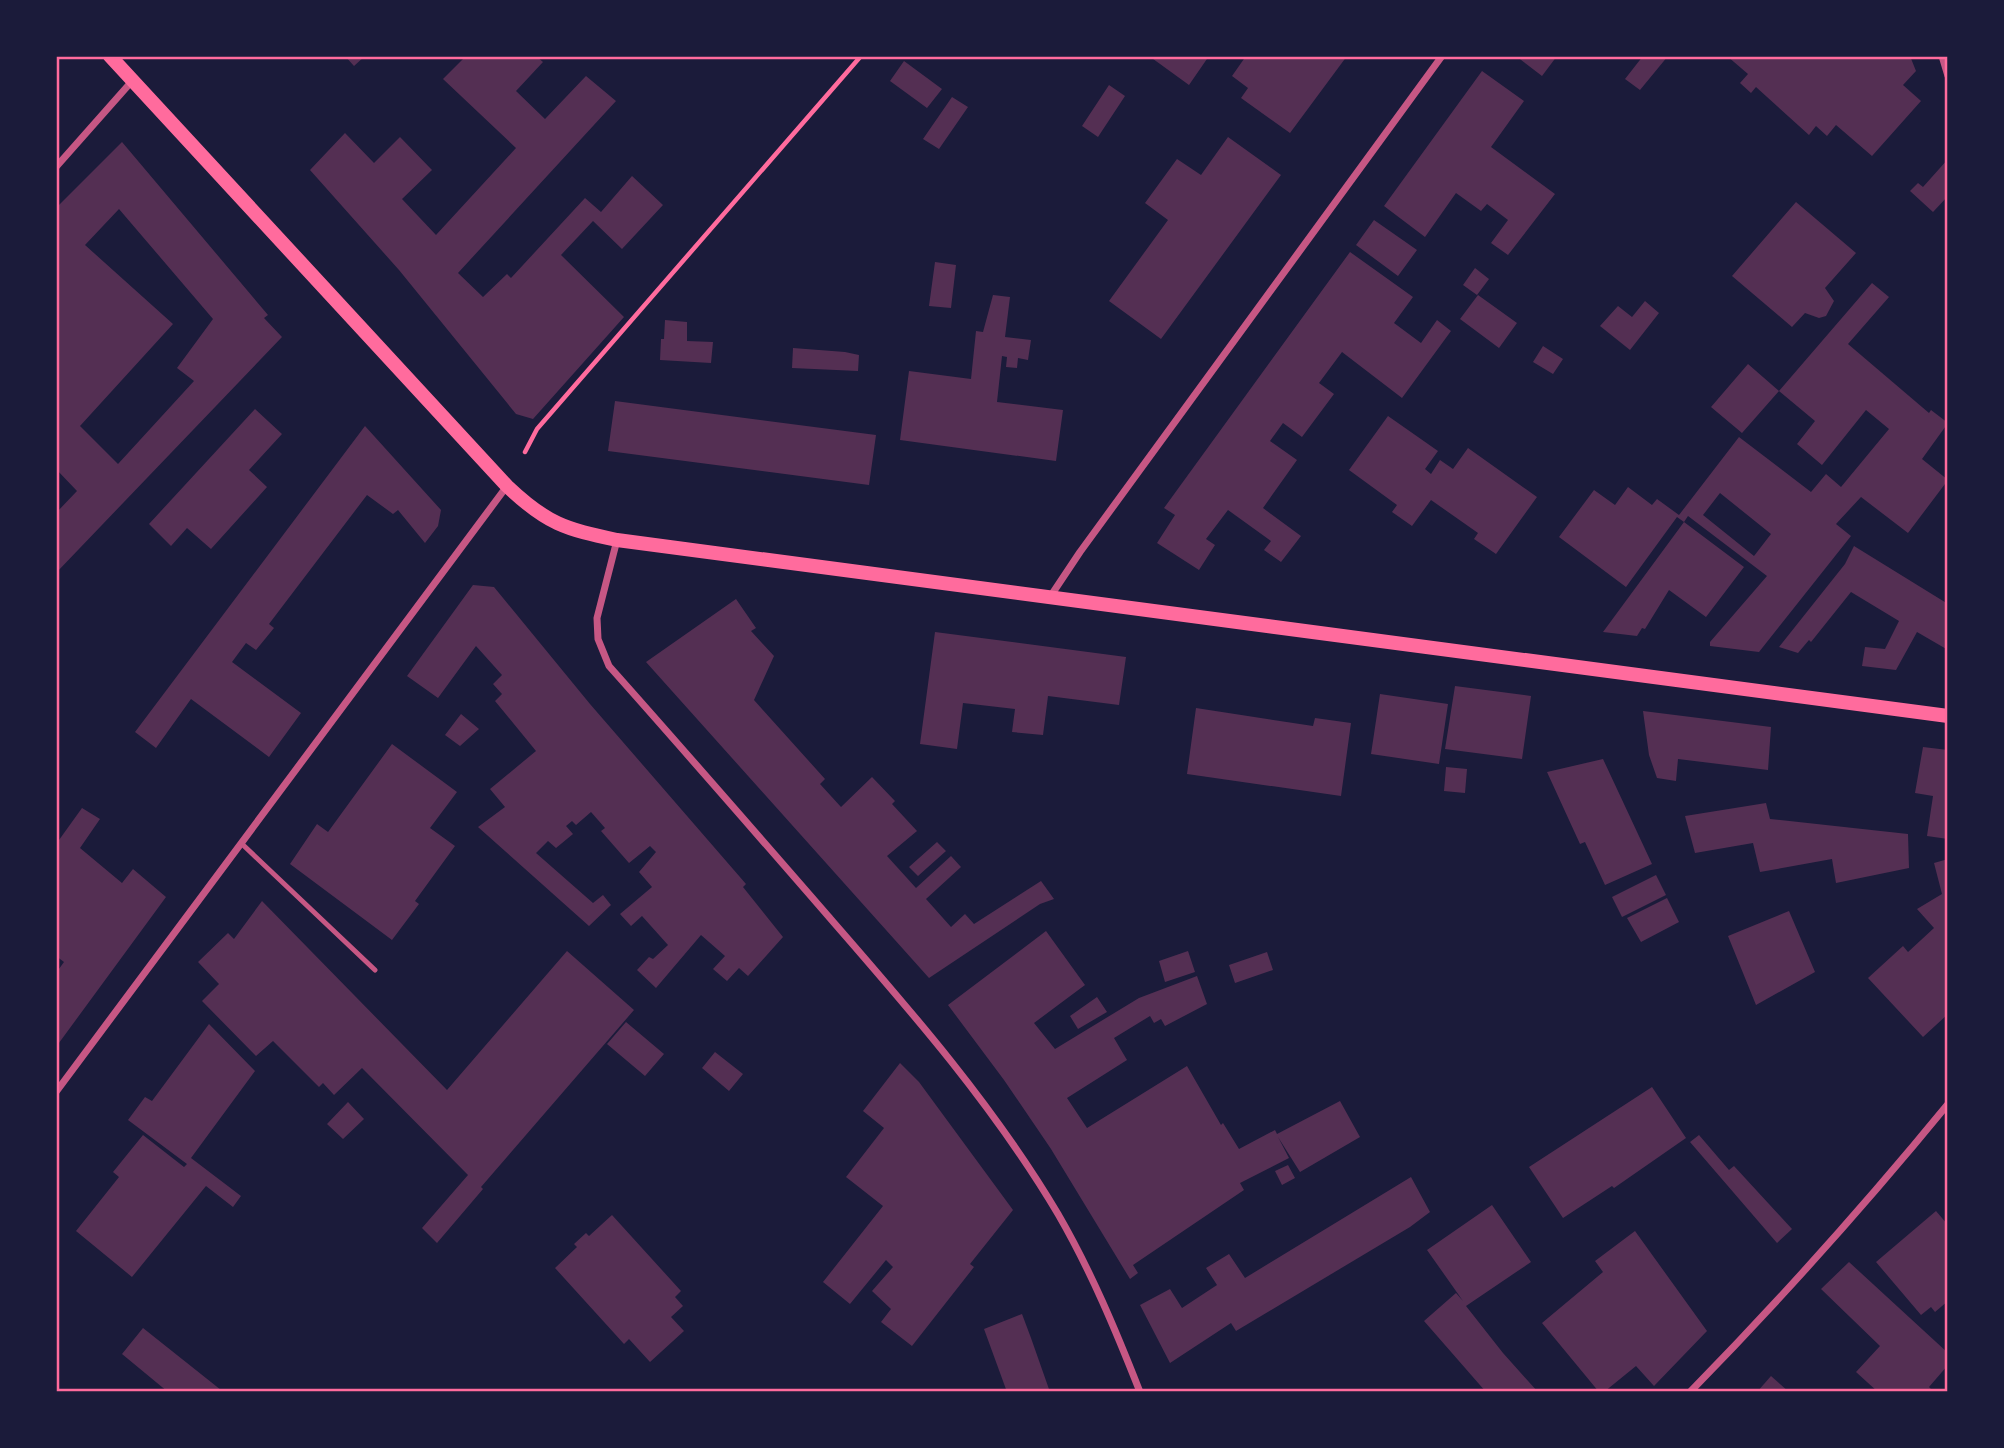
<svg xmlns="http://www.w3.org/2000/svg" width="2004" height="1448" font-family="Karla,sans-serif">
<style>
.building{fill:#542f53;fill-rule:evenodd}
.lines{fill:none;stroke-linecap:round;stroke-linejoin:round}
.path{stroke:#ff6b9d;stroke-width:4.5}
.service{stroke:#c65784;stroke-width:5}
.minor{stroke:#c65784;stroke-width:7}
.secondary{stroke:#ff6b9d;stroke-width:14}
.neatline{fill:none;stroke:#ff6b9d;stroke-width:2.5}
</style>
<rect width="100%" height="100%" fill="#1b1b3a"/>
<path class="building" d="M 345,56 L 365,56 L 354,66 Z
M 466,56 L 536,56 L 543,62 L 516,91 L 545,119 L 586,76 L 616,101 L 458,273 L 483,297 L 507,274 L 511,278 L 585,198 L 601,212 L 632,176 L 663,205 L 622,249 L 593,221 L 561,255 L 624,317 L 533,419 L 516,414 L 399,270 L 310,170 L 345,133 L 374,163 L 400,137 L 432,170 L 402,199 L 436,235 L 516,148 L 443,79 Z
M 1149,56 L 1209,56 L 1189,85 Z
M 1246,56 L 1347,56 L 1290,133 L 1241,98 L 1248,88 L 1232,76 Z
M 1516,56 L 1557,56 L 1542,76 Z
M 1643,56 L 1668,56 L 1640,90 L 1625,79 Z
M 1727,56 L 1910,56 L 1916,71 L 1903,85 L 1921,101 L 1872,156 L 1836,125 L 1827,136 L 1816,126 L 1809,135 L 1756,87 L 1751,93 L 1740,83 L 1748,74 Z
M 904,61 L 942,89 L 927,108 L 890,81 Z
M 1482,71 L 1524,101 L 1491,147 L 1555,194 L 1508,255 L 1491,243 L 1508,220 L 1487,204 L 1481,211 L 1456,193 L 1425,237 L 1384,206 Z
M 1109,85 L 1125,96 L 1098,137 L 1082,126 Z
M 952,97 L 968,107 L 939,149 L 923,139 Z
M 1228,137 L 1281,175 L 1161,339 L 1109,301 L 1168,220 L 1145,203 L 1177,159 L 1201,175 Z
M 122,142 L 268,315 L 264,318 L 282,337 L 56,573 L 56,535 L 59,532 L 56,529 L 56,513 L 77,491 L 56,469 L 56,208 ZM 119,209 L 213,319 L 177,368 L 194,381 L 118,464 L 80,426 L 173,324 L 85,245 Z
M 1948,159 L 1948,196 L 1933,212 L 1910,191 L 1918,183 L 1923,187 Z
M 1796,202 L 1856,253 L 1825,288 L 1834,301 L 1826,316 L 1819,318 L 1805,313 L 1792,327 L 1732,276 Z
M 1374,220 L 1417,250 L 1398,276 L 1356,245 Z
M 1350,252 L 1413,297 L 1394,323 L 1421,343 L 1437,320 L 1451,331 L 1402,398 L 1342,352 L 1319,383 L 1334,394 L 1302,437 L 1283,423 L 1270,441 L 1297,460 L 1263,508 L 1301,536 L 1281,562 L 1264,550 L 1271,541 L 1228,510 L 1206,539 L 1215,545 L 1199,570 L 1157,543 L 1175,515 L 1164,508 Z
M 935,262 L 956,265 L 951,308 L 929,306 Z
M 1475,268 L 1489,279 L 1477,295 L 1463,285 Z
M 1872,283 L 1889,297 L 1848,344 L 1929,413 L 1931,410 L 1948,423 L 1922,459 L 1948,480 L 1908,533 L 1861,497 L 1836,524 L 1851,536 L 1759,652 L 1710,646 L 1710,642 L 1767,576 L 1688,516 L 1684,522 L 1677,517 L 1626,587 L 1559,537 L 1594,490 L 1615,505 L 1628,487 L 1652,505 L 1657,499 L 1679,515 L 1739,437 L 1811,492 L 1826,474 L 1841,487 L 1889,429 L 1866,410 L 1822,465 L 1797,444 L 1815,421 L 1779,391 ZM 1720,493 L 1771,534 L 1754,556 L 1703,515 Z
M 993,295 L 1010,297 L 1005,337 L 1031,340 L 1028,360 L 1018,358 L 1017,368 L 1006,367 L 1007,357 L 1002,356 L 997,402 L 1063,410 L 1056,461 L 900,440 L 909,371 L 971,379 L 976,331 L 983,332 Z
M 1478,295 L 1517,323 L 1499,348 L 1460,319 Z
M 1645,301 L 1659,313 L 1630,350 L 1600,326 L 1618,306 L 1632,317 Z
M 665,320 L 687,322 L 687,341 L 713,342 L 711,363 L 660,360 L 661,339 L 664,339 Z
M 1543,346 L 1563,359 L 1553,374 L 1533,362 Z
M 793,348 L 845,352 L 859,355 L 858,371 L 792,368 Z
M 1748,364 L 1779,391 L 1742,433 L 1711,407 Z
M 615,401 L 876,435 L 869,485 L 608,451 Z
M 255,409 L 282,434 L 249,470 L 267,487 L 211,549 L 187,528 L 171,546 L 149,524 Z
M 1388,416 L 1438,451 L 1425,469 L 1431,474 L 1440,460 L 1453,469 L 1468,448 L 1537,497 L 1496,554 L 1474,539 L 1478,533 L 1431,500 L 1412,526 L 1392,512 L 1397,505 L 1349,470 Z
M 365,426 L 441,510 L 438,526 L 425,543 L 398,510 L 393,514 L 367,495 L 269,624 L 274,628 L 256,650 L 246,643 L 232,662 L 301,713 L 269,757 L 191,699 L 156,748 L 135,732 Z
M 1684,522 L 1744,567 L 1706,617 L 1669,590 L 1645,629 L 1642,628 L 1637,636 L 1603,632 Z
M 1854,546 L 1948,604 L 1948,650 L 1917,632 L 1896,670 L 1862,666 L 1865,647 L 1885,649 L 1899,621 L 1851,592 L 1811,642 L 1809,640 L 1798,653 L 1779,647 L 1845,564 Z
M 473,585 L 494,587 L 590,704 L 746,884 L 743,887 L 783,937 L 748,976 L 739,968 L 727,981 L 713,969 L 725,956 L 701,935 L 656,988 L 637,970 L 649,957 L 653,959 L 668,945 L 642,916 L 631,926 L 620,914 L 652,887 L 639,872 L 656,852 L 650,846 L 629,863 L 601,831 L 605,828 L 591,812 L 576,825 L 572,821 L 566,826 L 573,834 L 556,848 L 548,841 L 536,853 L 593,903 L 603,895 L 611,905 L 589,926 L 478,827 L 505,807 L 490,789 L 536,751 L 495,701 L 502,694 L 493,684 L 502,675 L 476,646 L 438,698 L 407,676 Z
M 736,599 L 756,628 L 751,631 L 774,656 L 754,700 L 825,779 L 820,784 L 841,807 L 872,777 L 895,801 L 892,804 L 917,831 L 887,856 L 916,888 L 951,856 L 961,867 L 926,899 L 951,927 L 965,914 L 974,924 L 1041,881 L 1054,899 L 1040,904 L 929,978 L 646,662 Z
M 935,632 L 1126,657 L 1119,705 L 1048,696 L 1043,735 L 1012,732 L 1015,709 L 963,703 L 957,749 L 920,744 Z
M 1455,686 L 1531,696 L 1522,759 L 1445,749 Z
M 1380,694 L 1448,704 L 1439,764 L 1371,754 Z
M 1196,708 L 1313,726 L 1315,718 L 1351,723 L 1341,796 L 1187,774 Z
M 1643,711 L 1771,727 L 1768,770 L 1678,759 L 1676,781 L 1657,778 L 1649,755 Z
M 461,714 L 479,729 L 460,746 L 445,735 Z
M 392,744 L 457,792 L 430,828 L 455,846 L 415,901 L 419,904 L 392,940 L 290,864 L 317,824 L 328,832 Z
M 1923,747 L 1948,750 L 1948,839 L 1927,836 L 1933,796 L 1915,793 Z
M 1603,759 L 1652,864 L 1605,885 L 1585,842 L 1580,844 L 1547,772 Z
M 1446,767 L 1467,769 L 1465,793 L 1444,791 Z
M 1766,803 L 1770,819 L 1908,834 L 1909,868 L 1836,883 L 1832,859 L 1760,872 L 1753,843 L 1695,853 L 1685,816 Z
M 82,808 L 100,819 L 80,848 L 122,883 L 133,869 L 166,897 L 56,1047 L 56,973 L 64,962 L 56,956 L 56,837 L 59,840 Z
M 937,842 L 946,851 L 918,876 L 909,867 Z
M 1948,859 L 1948,1014 L 1923,1037 L 1868,978 L 1903,946 L 1908,952 L 1934,928 L 1917,909 L 1942,894 L 1934,863 Z
M 1656,875 L 1666,895 L 1622,917 L 1612,897 Z
M 1667,898 L 1679,922 L 1641,942 L 1627,918 Z
M 262,901 L 447,1090 L 567,951 L 634,1010 L 481,1187 L 483,1189 L 437,1243 L 422,1228 L 468,1175 L 362,1068 L 334,1095 L 323,1083 L 319,1087 L 273,1041 L 256,1056 L 202,1001 L 219,984 L 198,962 L 228,933 L 234,939 Z
M 1789,911 L 1815,972 L 1756,1005 L 1728,936 Z
M 1046,931 L 1085,985 L 1034,1023 L 1055,1049 L 1139,998 L 1197,976 L 1207,1004 L 1165,1026 L 1161,1019 L 1154,1023 L 1150,1016 L 1114,1038 L 1127,1060 L 1067,1098 L 1087,1128 L 1187,1066 L 1221,1125 L 1223,1123 L 1239,1149 L 1275,1130 L 1277,1134 L 1340,1101 L 1360,1137 L 1300,1172 L 1278,1137 L 1289,1158 L 1240,1183 L 1244,1190 L 1133,1265 L 1138,1273 L 1130,1279 L 1051,1149 L 1004,1080 L 948,1005 Z
M 1188,951 L 1195,972 L 1165,982 L 1159,961 Z
M 1267,952 L 1273,970 L 1235,983 L 1229,965 Z
M 1097,997 L 1107,1012 L 1078,1029 L 1070,1016 Z
M 626,1022 L 664,1054 L 645,1076 L 607,1044 Z
M 209,1024 L 255,1071 L 191,1158 L 241,1196 L 233,1207 L 206,1186 L 132,1277 L 76,1231 L 119,1177 L 113,1172 L 143,1135 L 184,1167 L 187,1164 L 128,1120 L 145,1097 L 152,1101 Z
M 715,1052 L 743,1074 L 729,1091 L 702,1068 Z
M 900,1063 L 919,1082 L 1013,1210 L 970,1264 L 974,1267 L 912,1346 L 881,1322 L 891,1309 L 872,1291 L 893,1267 L 886,1260 L 850,1304 L 823,1282 L 883,1206 L 846,1177 L 884,1128 L 863,1111 Z
M 1652,1087 L 1686,1138 L 1614,1188 L 1612,1186 L 1563,1218 L 1529,1167 Z
M 348,1102 L 364,1119 L 343,1139 L 327,1124 Z
M 1699,1135 L 1729,1170 L 1734,1166 L 1792,1229 L 1777,1243 L 1690,1142 Z
M 1288,1165 L 1295,1178 L 1282,1185 L 1275,1171 Z
M 1411,1177 L 1430,1212 L 1410,1227 L 1236,1331 L 1231,1323 L 1170,1363 L 1140,1305 L 1170,1289 L 1182,1308 L 1217,1285 L 1206,1268 L 1229,1254 L 1245,1278 Z
M 1492,1205 L 1531,1262 L 1466,1306 L 1503,1353 L 1538,1392 L 1486,1392 L 1424,1321 L 1456,1293 L 1463,1301 L 1427,1250 Z
M 1936,1211 L 1948,1225 L 1948,1301 L 1935,1312 L 1931,1307 L 1921,1315 L 1876,1262 Z
M 612,1215 L 681,1291 L 675,1297 L 683,1306 L 671,1317 L 684,1331 L 650,1362 L 629,1339 L 624,1344 L 555,1268 L 577,1247 L 574,1244 L 586,1233 L 589,1236 Z
M 1635,1231 L 1707,1331 L 1654,1386 L 1636,1366 L 1604,1392 L 1599,1392 L 1542,1323 L 1603,1272 L 1595,1261 Z
M 1849,1262 L 1948,1353 L 1948,1365 L 1929,1387 L 1934,1392 L 1878,1392 L 1856,1372 L 1880,1346 L 1821,1289 Z
M 1022,1314 L 1031,1338 L 1050,1392 L 1007,1392 L 984,1329 Z
M 143,1328 L 221,1390 L 219,1392 L 168,1392 L 122,1354 Z
M 1771,1376 L 1789,1392 L 1757,1392 Z"/>
<g class="lines">
<path class="path" d="M 525,452 L 537,429 L 861,56"/>
<path class="service" d="M 241,843 L 375,970"/>
<path class="minor" d="M 1942,56 L 1948,76
M 56,167 L 133,80
M 617,540 L 597,618 L 598,639 L 609,666 C 683,749 756,833 829,917 C 911,1011 994,1106 1058,1214 C 1091,1271 1116,1331 1140,1392
M 1050,597 L 1080,552 L 1442,56
M 56,1092 L 507,486
M 1690,1392 C 1780,1300 1866,1204 1948,1104"/>
<path class="secondary" d="M 110,56 L 507,486 C 547,524 565,529 617,540 L 1948,716"/>
</g>
<rect width="2004" height="1448" fill="none" stroke="#1b1b3a" stroke-width="116"/>
<rect x="58" y="58" width="1888" height="1332" class="neatline"/>
</svg>
